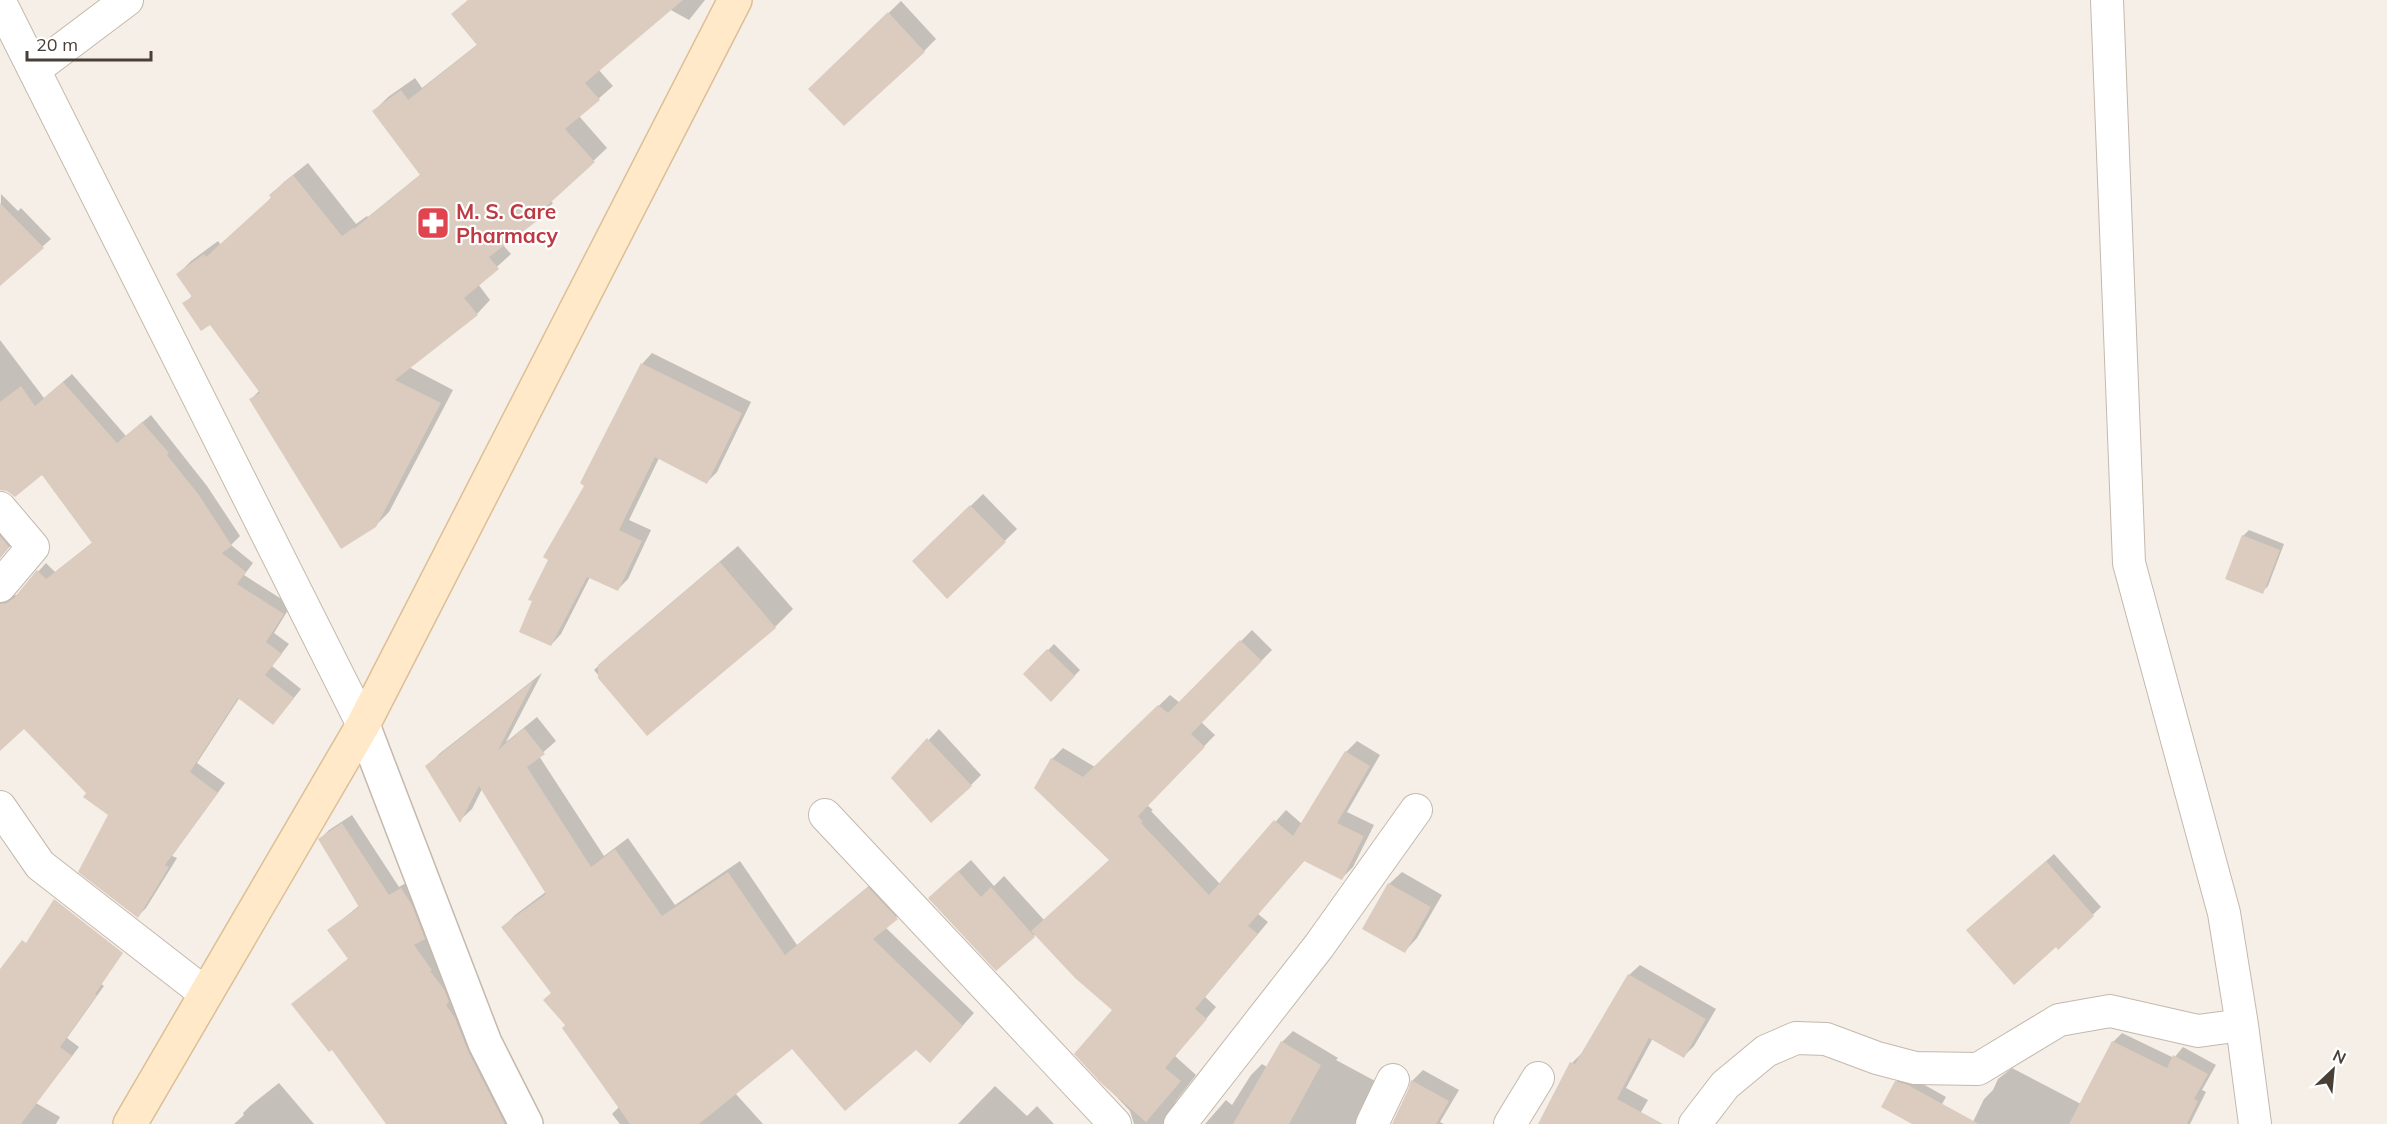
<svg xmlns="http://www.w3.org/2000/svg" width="2387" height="1124" font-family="Mulish,sans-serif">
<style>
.shadow{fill:#0003}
.building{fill:#dbccbf}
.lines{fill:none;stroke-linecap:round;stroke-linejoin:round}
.minor-casing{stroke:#c5b8ac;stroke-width:34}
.tertiary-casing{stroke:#c5b8ac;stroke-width:36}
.secondary-casing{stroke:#dcbf96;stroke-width:36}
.minor{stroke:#fff;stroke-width:32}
.tertiary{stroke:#fff;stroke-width:33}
.secondary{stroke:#ffe9c8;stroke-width:33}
.labels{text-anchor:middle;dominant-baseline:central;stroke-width:4.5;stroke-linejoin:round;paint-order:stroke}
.health-label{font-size:21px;font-weight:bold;fill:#be3a42;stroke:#fff;text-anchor:start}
</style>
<rect width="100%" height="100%" fill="#f5efe8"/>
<path class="shadow" d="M 468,0 L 705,0 L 689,20 L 669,9 L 598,69 L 613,86 L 579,116 L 607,148 L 551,201 L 553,203 L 540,217 L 503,245 L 511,254 L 478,284 L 490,300 L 477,314 L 409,367 L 453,390 L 389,512 L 375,526 L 251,399 L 260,390 L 210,323 L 184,304 L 193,295 L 178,274 L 191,261 L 218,241 L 221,245 L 272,197 L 271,195 L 284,182 L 308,163 L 356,224 L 367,216 L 368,217 L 421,174 L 374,111 L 388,97 L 415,78 L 422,88 L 478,44 L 453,15 Z
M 901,1 L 936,39 L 924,51 L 810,89 Z
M 1,194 L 18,211 L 21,208 L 51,239 L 0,284 Z
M 0,340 L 44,398 L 72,374 L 126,436 L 151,415 L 207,486 L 240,536 L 231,545 L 253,563 L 244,575 L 291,605 L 274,633 L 289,644 L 272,666 L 301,689 L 281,714 L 240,697 L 197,763 L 225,783 L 172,856 L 177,858 L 146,908 L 138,916 L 114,818 L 24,727 L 0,749 L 0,593 L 5,596 L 17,595 L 46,563 L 55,572 L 93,542 L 42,473 L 7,490 L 0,489 Z
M 652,353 L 751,402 L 717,472 L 707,482 L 659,458 L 629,520 L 651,530 L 628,579 L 617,590 L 590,577 L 561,634 L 551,645 L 586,485 L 642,364 Z
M 983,494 L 1017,529 L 947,597 L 914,561 Z
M 0,518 L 17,538 L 0,558 Z
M 2249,530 L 2284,544 L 2268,586 L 2262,592 L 2243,536 Z
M 738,546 L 793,609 L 775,627 L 648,734 L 594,670 L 612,653 Z
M 1252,630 L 1272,650 L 1201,722 L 1215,735 L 1147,805 L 1153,810 L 1151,811 L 1220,884 L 1286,810 L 1302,824 L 1346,752 L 1357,741 L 1380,755 L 1347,812 L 1374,825 L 1353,867 L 1342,878 L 1305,860 L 1258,914 L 1268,922 L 1205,997 L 1216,1007 L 1175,1056 L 1196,1075 L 1176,1101 L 1173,1110 L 1177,1124 L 1134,1124 L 1130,1111 L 1076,1054 L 1114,1009 L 1036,934 L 996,969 L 942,886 L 971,860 L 994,886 L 1004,876 L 1044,920 L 1111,860 L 1036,787 L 1052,759 L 1063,748 L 1095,767 L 1170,695 L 1180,703 Z
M 1054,644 L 1080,670 L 1051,700 L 1025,674 Z
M 542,673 L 506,742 L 537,717 L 556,741 L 539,756 L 604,856 L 628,838 L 675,905 L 740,861 L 797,945 L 881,876 L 909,906 L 885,927 L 974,1013 L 942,1049 L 793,1047 L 735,1093 L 763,1124 L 620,1124 L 612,1114 L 620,1106 L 553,993 L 503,927 L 515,915 L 547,891 L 482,789 L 472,809 L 460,820 L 427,767 L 439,754 Z
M 939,729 L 981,775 L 971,785 L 893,778 Z
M 352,815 L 399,887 L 411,880 L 433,928 L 425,937 L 441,959 L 519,1124 L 387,1124 L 332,1047 L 293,1004 L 349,958 L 329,930 L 360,905 L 320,839 L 329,830 Z
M 2054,854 L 2101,907 L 2058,947 L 1976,922 Z
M 1402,872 L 1442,895 L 1417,938 L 1405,951 L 1389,884 Z
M 1640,965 L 1716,1009 L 1694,1046 L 1684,1056 L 1653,1038 L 1626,1088 L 1648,1100 L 1634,1124 L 1539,1124 L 1572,1063 L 1582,1053 L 1629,975 Z
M 82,970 L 104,986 L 67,1038 L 79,1047 L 36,1103 L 60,1117 L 56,1124 L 0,1124 L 0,1068 Z
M 1293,1031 L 1338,1058 L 1336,1060 L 1377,1082 L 1369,1124 L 1205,1124 L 1226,1100 L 1232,1105 L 1251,1075 L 1262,1064 L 1267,1067 L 1282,1042 Z
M 2122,1033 L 2174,1058 L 2183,1047 L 2216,1065 L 2202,1090 L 2206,1092 L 2190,1124 L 1972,1124 L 1984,1099 L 1993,1090 L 1998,1079 L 2012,1068 L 2081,1104 L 2113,1042 Z
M 1423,1070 L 1459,1090 L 1440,1122 L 1444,1124 L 1394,1124 L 1412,1081 Z
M 1903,1076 L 1914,1079 L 1946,1097 L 1931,1124 L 1915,1124 L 1896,1082 Z
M 279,1083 L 314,1124 L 234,1124 L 244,1115 L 243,1113 L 250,1106 Z
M 995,1086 L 1027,1116 L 1037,1106 L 1054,1124 L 958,1124 Z"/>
<path class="building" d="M 468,0 L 683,0 L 585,83 L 600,100 L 565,129 L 595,162 L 538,214 L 541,218 L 489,257 L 499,269 L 464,298 L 478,315 L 395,380 L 441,403 L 376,527 L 341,549 L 249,399 L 260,393 L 210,325 L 201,331 L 182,303 L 192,297 L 176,274 L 204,254 L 206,257 L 271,198 L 269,195 L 293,175 L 342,236 L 353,228 L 354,229 L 420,175 L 372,111 L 401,90 L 408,100 L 477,45 L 451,14 Z
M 888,12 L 925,52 L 844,126 L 808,89 Z
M 0,203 L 44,248 L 0,286 Z
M 641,363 L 742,413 L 707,484 L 655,457 L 619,530 L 642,541 L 618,591 L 587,577 L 551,646 L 519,632 L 532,601 L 528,600 L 548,560 L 543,557 L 584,486 L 580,483 Z
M 63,382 L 117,443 L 142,422 L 169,453 L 167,455 L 199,495 L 232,546 L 222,553 L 246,572 L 237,584 L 284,614 L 266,642 L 282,654 L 265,675 L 294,698 L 273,725 L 238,698 L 190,772 L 218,793 L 165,865 L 169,867 L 138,918 L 78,872 L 108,815 L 83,797 L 86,793 L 24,729 L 0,751 L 0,604 L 7,603 L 14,598 L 37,570 L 46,579 L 92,543 L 42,475 L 15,497 L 7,491 L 0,490 L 0,402 L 21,386 L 35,406 Z
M 970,505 L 1006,542 L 947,599 L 912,561 Z
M 2242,535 L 2280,550 L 2263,594 L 2225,579 Z
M 0,536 L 9,547 L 0,558 Z
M 720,562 L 776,628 L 647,736 L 598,678 L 598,665 Z
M 1240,640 L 1262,661 L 1191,734 L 1205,747 L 1138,816 L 1143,822 L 1141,823 L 1209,895 L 1274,820 L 1293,836 L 1345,751 L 1370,766 L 1337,823 L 1364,836 L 1342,880 L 1304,861 L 1248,926 L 1258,934 L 1195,1009 L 1207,1019 L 1165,1068 L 1181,1081 L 1146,1122 L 1101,1083 L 1074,1054 L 1112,1010 L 1075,978 L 1031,931 L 1109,860 L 1034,788 L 1051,758 L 1083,777 L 1158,705 L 1168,713 Z
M 1047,649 L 1075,676 L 1051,702 L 1023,674 Z
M 534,680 L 498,750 L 524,728 L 545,754 L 527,767 L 591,867 L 615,849 L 662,916 L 728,872 L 785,955 L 868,887 L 898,919 L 873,939 L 963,1026 L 930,1063 L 916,1050 L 845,1111 L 792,1049 L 699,1124 L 630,1124 L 562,1028 L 565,1025 L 543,1000 L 551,993 L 501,927 L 546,894 L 479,786 L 460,823 L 425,766 Z
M 927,738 L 972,786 L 931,823 L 891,778 Z
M 342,823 L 389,895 L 401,888 L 412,905 L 425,939 L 414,945 L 432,970 L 430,971 L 444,989 L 449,1002 L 446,1005 L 455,1018 L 468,1051 L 505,1124 L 386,1124 L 332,1050 L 329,1052 L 291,1004 L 348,959 L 327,930 L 359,907 L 318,839 Z
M 2046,861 L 2094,916 L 2058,950 L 2056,947 L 2014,985 L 1966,930 Z
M 958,871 L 981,897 L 991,887 L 1035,937 L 996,971 L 928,898 Z
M 1388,883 L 1431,907 L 1405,953 L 1362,929 Z
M 54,899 L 123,953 L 95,994 L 97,995 L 60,1047 L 72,1056 L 21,1124 L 0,1124 L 0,969 L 22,940 L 26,943 Z
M 1628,974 L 1706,1019 L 1684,1058 L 1649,1038 L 1617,1099 L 1663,1124 L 1538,1124 L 1570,1062 L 1575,1064 Z
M 1281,1041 L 1321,1065 L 1289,1124 L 1233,1124 Z
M 2112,1041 L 2167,1068 L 2173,1055 L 2208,1074 L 2194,1099 L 2198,1101 L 2187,1124 L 2069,1124 Z
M 1411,1080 L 1449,1101 L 1436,1124 L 1392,1124 L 1409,1088 Z
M 1895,1081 L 1908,1085 L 1979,1124 L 1912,1124 L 1881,1107 Z"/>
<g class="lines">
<g class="minor-casing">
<path id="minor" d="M 0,2 L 363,725
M 34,70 L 127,0
M 0,508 L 33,547 L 0,586
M 0,807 L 40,865 L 206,994
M 825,815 L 1115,1124
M 2242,1025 L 2255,1124
M 1180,1124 L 1319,946 L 1416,810
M 1372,1124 L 1393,1080
M 1510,1124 L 1538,1078
M 1695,1124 L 1725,1085 L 1766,1051 L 1796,1038 L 1826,1039 L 1877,1058 L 1915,1068 L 1978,1069 L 2059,1020 L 2110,1011 L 2198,1031 L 2242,1025 L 2224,913 L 2129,563 L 2107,0"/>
</g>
<g class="tertiary-casing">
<path id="tertiary" d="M 363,725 L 485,1043 L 526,1124"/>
</g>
<g class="secondary-casing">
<path id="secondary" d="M 130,1124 L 363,725 L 735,0"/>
</g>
<use href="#minor" class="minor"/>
<use href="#tertiary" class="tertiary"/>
<use href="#secondary" class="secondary"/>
</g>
<defs>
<g id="pharmacy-square" transform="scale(1.725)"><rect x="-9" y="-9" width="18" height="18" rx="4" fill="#e0444e" stroke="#fff"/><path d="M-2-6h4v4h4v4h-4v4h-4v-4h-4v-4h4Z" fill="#fff"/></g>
</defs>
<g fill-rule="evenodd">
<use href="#pharmacy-square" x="433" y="223"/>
</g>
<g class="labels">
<g class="health-label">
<text x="456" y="211">M. S. Care<tspan x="456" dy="24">Pharmacy</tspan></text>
</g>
</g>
<g transform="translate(2333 1070) rotate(26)" stroke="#ffffff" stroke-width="4.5" paint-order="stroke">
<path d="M0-4.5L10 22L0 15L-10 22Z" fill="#493f36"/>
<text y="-9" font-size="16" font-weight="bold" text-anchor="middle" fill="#493f36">N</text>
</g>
<path d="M27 51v9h124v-9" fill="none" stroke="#493f36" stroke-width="3"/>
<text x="36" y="51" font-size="18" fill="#493f36" stroke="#ffffff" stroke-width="4.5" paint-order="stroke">20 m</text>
</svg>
